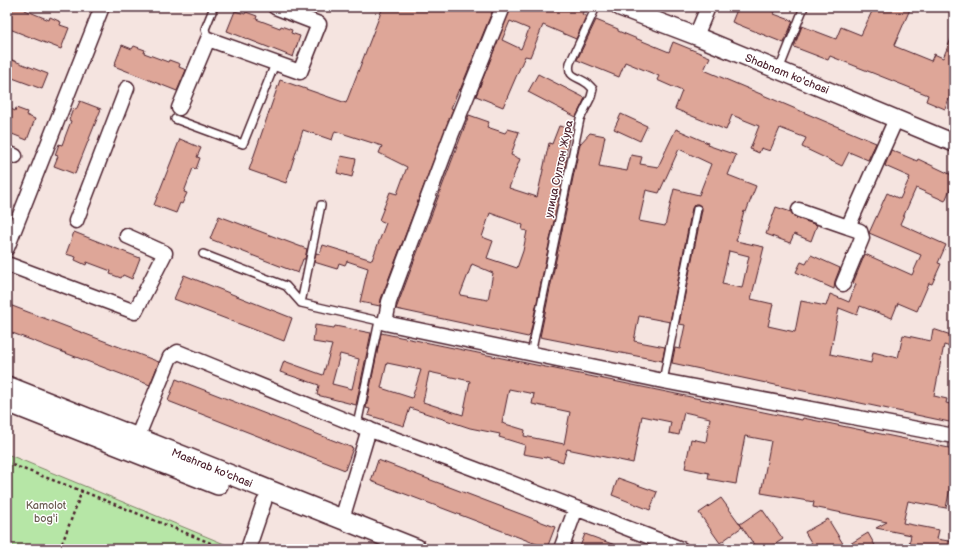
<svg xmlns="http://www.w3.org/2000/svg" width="961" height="556" font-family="'Balsamiq Sans',sans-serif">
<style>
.green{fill:#b6e6a6;stroke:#808268}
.building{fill:#dea698;stroke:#4a1f2b;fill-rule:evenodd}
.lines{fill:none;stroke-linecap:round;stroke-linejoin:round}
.service-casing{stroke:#4a1f2b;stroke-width:10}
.minor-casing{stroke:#4a1f2b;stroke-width:17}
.tertiary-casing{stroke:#4a1f2b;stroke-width:20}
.secondary-casing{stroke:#4a1f2b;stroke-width:22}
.path{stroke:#4a1f2b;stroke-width:2.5;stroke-dasharray:3 3;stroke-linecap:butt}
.service{stroke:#fff;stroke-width:7}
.minor{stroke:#fff;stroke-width:14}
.tertiary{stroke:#fff;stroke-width:17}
.secondary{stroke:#fff;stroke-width:19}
.labels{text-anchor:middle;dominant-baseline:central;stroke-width:3;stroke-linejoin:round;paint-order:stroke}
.street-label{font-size:11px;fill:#4a1f2b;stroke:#fff}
.park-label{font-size:11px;fill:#6a5b50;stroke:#fff}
</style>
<rect width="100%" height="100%" fill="#f5e4e0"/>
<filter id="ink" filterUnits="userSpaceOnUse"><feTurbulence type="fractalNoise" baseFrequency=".025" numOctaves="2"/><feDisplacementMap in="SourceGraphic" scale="8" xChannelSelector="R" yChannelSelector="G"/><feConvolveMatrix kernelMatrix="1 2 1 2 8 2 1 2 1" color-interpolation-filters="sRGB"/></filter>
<g filter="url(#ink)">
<path class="green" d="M 7,454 L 234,548 L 234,549 L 7,549 Z"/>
<path class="building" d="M 7,7 L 26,7 L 25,10 L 49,20 L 50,17 L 61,22 L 60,25 L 69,28 L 61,49 L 7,28 Z
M 383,7 L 494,7 L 460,90 L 459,89 L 451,108 L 453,109 L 381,299 L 380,306 L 360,302 L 368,268 L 347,261 L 345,265 L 339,263 L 337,269 L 314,262 L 316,253 L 320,254 L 323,245 L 372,260 L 386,223 L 379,220 L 390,192 L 397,194 L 407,167 L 379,153 L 382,146 L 335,131 L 332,140 L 303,130 L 286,183 L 249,170 L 280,80 L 346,103 Z
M 511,7 L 586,7 L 582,14 L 586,16 L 576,39 L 543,25 L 530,57 L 525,56 L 503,107 L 476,96 ZM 510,21 L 529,29 L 521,49 L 502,40 Z
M 738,7 L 761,7 L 775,12 L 774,14 L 793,21 L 784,43 L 732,22 Z
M 874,7 L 911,7 L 894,46 L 931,61 L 934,54 L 943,58 L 954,32 L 954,86 L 945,109 L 926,101 L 928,95 L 830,56 L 828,60 L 794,47 L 802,26 L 836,39 L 841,27 L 861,35 Z
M 235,11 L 245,14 L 246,12 L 257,16 L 256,19 L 280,28 L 281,26 L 292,30 L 291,33 L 300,36 L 293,57 L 227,31 Z
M 596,20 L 618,29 L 618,31 L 669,52 L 673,42 L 710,57 L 704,70 L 876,143 L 868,160 L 849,152 L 842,166 L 802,147 L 806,138 L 780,128 L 770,151 L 761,148 L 759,153 L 750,149 L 759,126 L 732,115 L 726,130 L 675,109 L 682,91 L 657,80 L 659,76 L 625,62 L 619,77 L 577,60 Z
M 122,45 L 132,49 L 134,46 L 145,50 L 144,53 L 168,62 L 169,60 L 180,64 L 179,67 L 186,70 L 177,91 L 114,66 Z
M 7,58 L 48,74 L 42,89 L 7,76 Z
M 538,74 L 585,98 L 576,117 L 528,92 Z
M 80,101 L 101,109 L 75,174 L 54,166 L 58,156 L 55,155 L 59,144 L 62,145 L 71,121 L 69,120 L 73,109 L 76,110 Z
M 7,107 L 15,111 L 16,108 L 27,112 L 26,115 L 35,119 L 27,140 L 7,132 Z
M 621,114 L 647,126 L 640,141 L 614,129 Z
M 469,115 L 489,122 L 487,127 L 505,133 L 508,129 L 519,132 L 511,155 L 520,159 L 509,188 L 537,197 L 549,143 L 552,144 L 559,126 L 571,129 L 564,162 L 567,159 L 530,335 L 528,337 L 396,309 ZM 490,213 L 523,225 L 522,230 L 527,231 L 523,251 L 517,268 L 487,258 L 493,241 L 482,237 ZM 472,264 L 493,273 L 488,300 L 460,295 Z
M 676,129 L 708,143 L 707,145 L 736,155 L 728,175 L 756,186 L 746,212 L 744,211 L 736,241 L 764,247 L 751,299 L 773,304 L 768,326 L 795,332 L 801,301 L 826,306 L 830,294 L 849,302 L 856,284 L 853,283 L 865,254 L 912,275 L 921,255 L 869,233 L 887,193 L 900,199 L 910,177 L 885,166 L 891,150 L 917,161 L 918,159 L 954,176 L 954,180 L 945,201 L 916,188 L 900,224 L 946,245 L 938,263 L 941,264 L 932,284 L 929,283 L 917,311 L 898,303 L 892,318 L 860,306 L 857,315 L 839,308 L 830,354 L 871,363 L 873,352 L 898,358 L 903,335 L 931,341 L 933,329 L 954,336 L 954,348 L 944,345 L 934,396 L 947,399 L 946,403 L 954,405 L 954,423 L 672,363 L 675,348 L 680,349 L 685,325 L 679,324 L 702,210 L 702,207 L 698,204 L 695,204 L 692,208 L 670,322 L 639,316 L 634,341 L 665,347 L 662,361 L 540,337 L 580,144 L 590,133 L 605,136 L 599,166 L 627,171 L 631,155 L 642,157 L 640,164 L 658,167 ZM 679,149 L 711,164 L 699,195 L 674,189 L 665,226 L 639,221 L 646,190 L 659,193 ZM 729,251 L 749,256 L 742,288 L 722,284 Z
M 180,139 L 201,148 L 197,157 L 200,158 L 196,169 L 193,168 L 184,192 L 187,193 L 182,204 L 180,203 L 176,213 L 154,205 Z
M 341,156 L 356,159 L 352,177 L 337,173 Z
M 776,207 L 791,212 L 796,218 L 817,225 L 811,241 L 794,234 L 790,243 L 766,234 Z
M 219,216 L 307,249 L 305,259 L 303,259 L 298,273 L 210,239 Z
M 74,232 L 140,258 L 132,279 L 123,275 L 121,278 L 110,274 L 111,271 L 87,262 L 86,265 L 75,260 L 76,257 L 66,254 Z
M 811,255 L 840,268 L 835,281 L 834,289 L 796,272 L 801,262 L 806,264 Z
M 184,275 L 292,318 L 284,341 L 174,299 Z
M 7,304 L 159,362 L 150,385 L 7,331 Z
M 315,325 L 334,328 L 335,326 L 371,333 L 356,405 L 317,395 L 319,385 L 280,372 L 284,361 L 323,375 L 332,345 L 313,342 ZM 340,354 L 359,359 L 352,389 L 332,384 Z
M 381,333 L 802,420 L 803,418 L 954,449 L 954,468 L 946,508 L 908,501 L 903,523 L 939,530 L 937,539 L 954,542 L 954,549 L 908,549 L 911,535 L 876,528 L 887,522 L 813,507 L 814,502 L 761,493 L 771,441 L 745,436 L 736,484 L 708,479 L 709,473 L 685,468 L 691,439 L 706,442 L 710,418 L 684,412 L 679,435 L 669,433 L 671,422 L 642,416 L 633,463 L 567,449 L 563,462 L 546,457 L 546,458 L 523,454 L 525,445 L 499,437 L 500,434 L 470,428 L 410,408 L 404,426 L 368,415 L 370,409 L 366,408 ZM 387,363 L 421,370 L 412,398 L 381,388 ZM 429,372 L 470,381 L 463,415 L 423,402 ZM 509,389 L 534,394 L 532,404 L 570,412 L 564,444 L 524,436 L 525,430 L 502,423 Z
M 176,379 L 353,448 L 345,470 L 168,401 Z
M 378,460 L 555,527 L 547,548 L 371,481 Z
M 618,478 L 657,492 L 650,510 L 612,495 Z
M 721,498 L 742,527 L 720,543 L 699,513 Z
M 762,509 L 783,539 L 768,549 L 757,549 L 740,524 Z
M 828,519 L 845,547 L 868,533 L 877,549 L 815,549 L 805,532 Z
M 585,534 L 623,548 L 623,549 L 579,549 Z"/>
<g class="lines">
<g class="service-casing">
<path id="service" d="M 208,39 L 205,29 L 214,7
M 779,70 L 804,7
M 175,119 L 243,144 L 275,64
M 321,205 L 301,303 L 379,321 L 357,425
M 203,254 L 286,286 L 301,303
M 531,354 L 580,119 L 591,97 L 593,89 C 590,86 589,84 585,82 C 576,76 567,77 570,63 L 596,7
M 663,381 L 697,209"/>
</g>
<g class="minor-casing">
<path id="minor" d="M 503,7 L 452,133 L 389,302 L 385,323 L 663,381 L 954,436
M 696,36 L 708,7
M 179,108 L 208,39 L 300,72 L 319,24 L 275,7
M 7,153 L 15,156
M 799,210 L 848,227
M 76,221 L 127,88
M 7,248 L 102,7
M 7,264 L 135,312 L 165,253 L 127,236
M 843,284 L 862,238 L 860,231 L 848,227 L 896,119
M 137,438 L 170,357 L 178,352 L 357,425 L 475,469 L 681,549
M 342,519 L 369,429
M 248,549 L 264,502
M 561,549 L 576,508"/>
</g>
<g class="tertiary-casing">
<path id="tertiary" d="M 620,7 L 696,36 L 954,143"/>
</g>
<g class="secondary-casing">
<path id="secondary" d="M 7,386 L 417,549
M 7,402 L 218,485"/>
</g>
<path class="path" d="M 7,463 L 82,491 L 213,544 L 211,549
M 60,549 L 82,491"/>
<use href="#service" class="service"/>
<use href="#minor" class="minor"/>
<use href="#tertiary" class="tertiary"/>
<use href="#secondary" class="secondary"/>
</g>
</g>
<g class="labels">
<g class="street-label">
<text transform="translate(787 74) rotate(22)">Shabnam ko'chasi</text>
<text transform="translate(559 169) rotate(-78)">улица Султон Жура</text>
<text transform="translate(212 468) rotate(22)">Mashrab ko'chasi</text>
</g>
<g class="park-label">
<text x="46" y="505">Kamolot<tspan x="46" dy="13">bog'i</tspan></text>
</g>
</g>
<rect width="961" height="556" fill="none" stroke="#fff" stroke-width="24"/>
<rect x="12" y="12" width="937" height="532" fill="none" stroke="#4a1f2b" stroke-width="1.5" filter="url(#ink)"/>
</svg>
